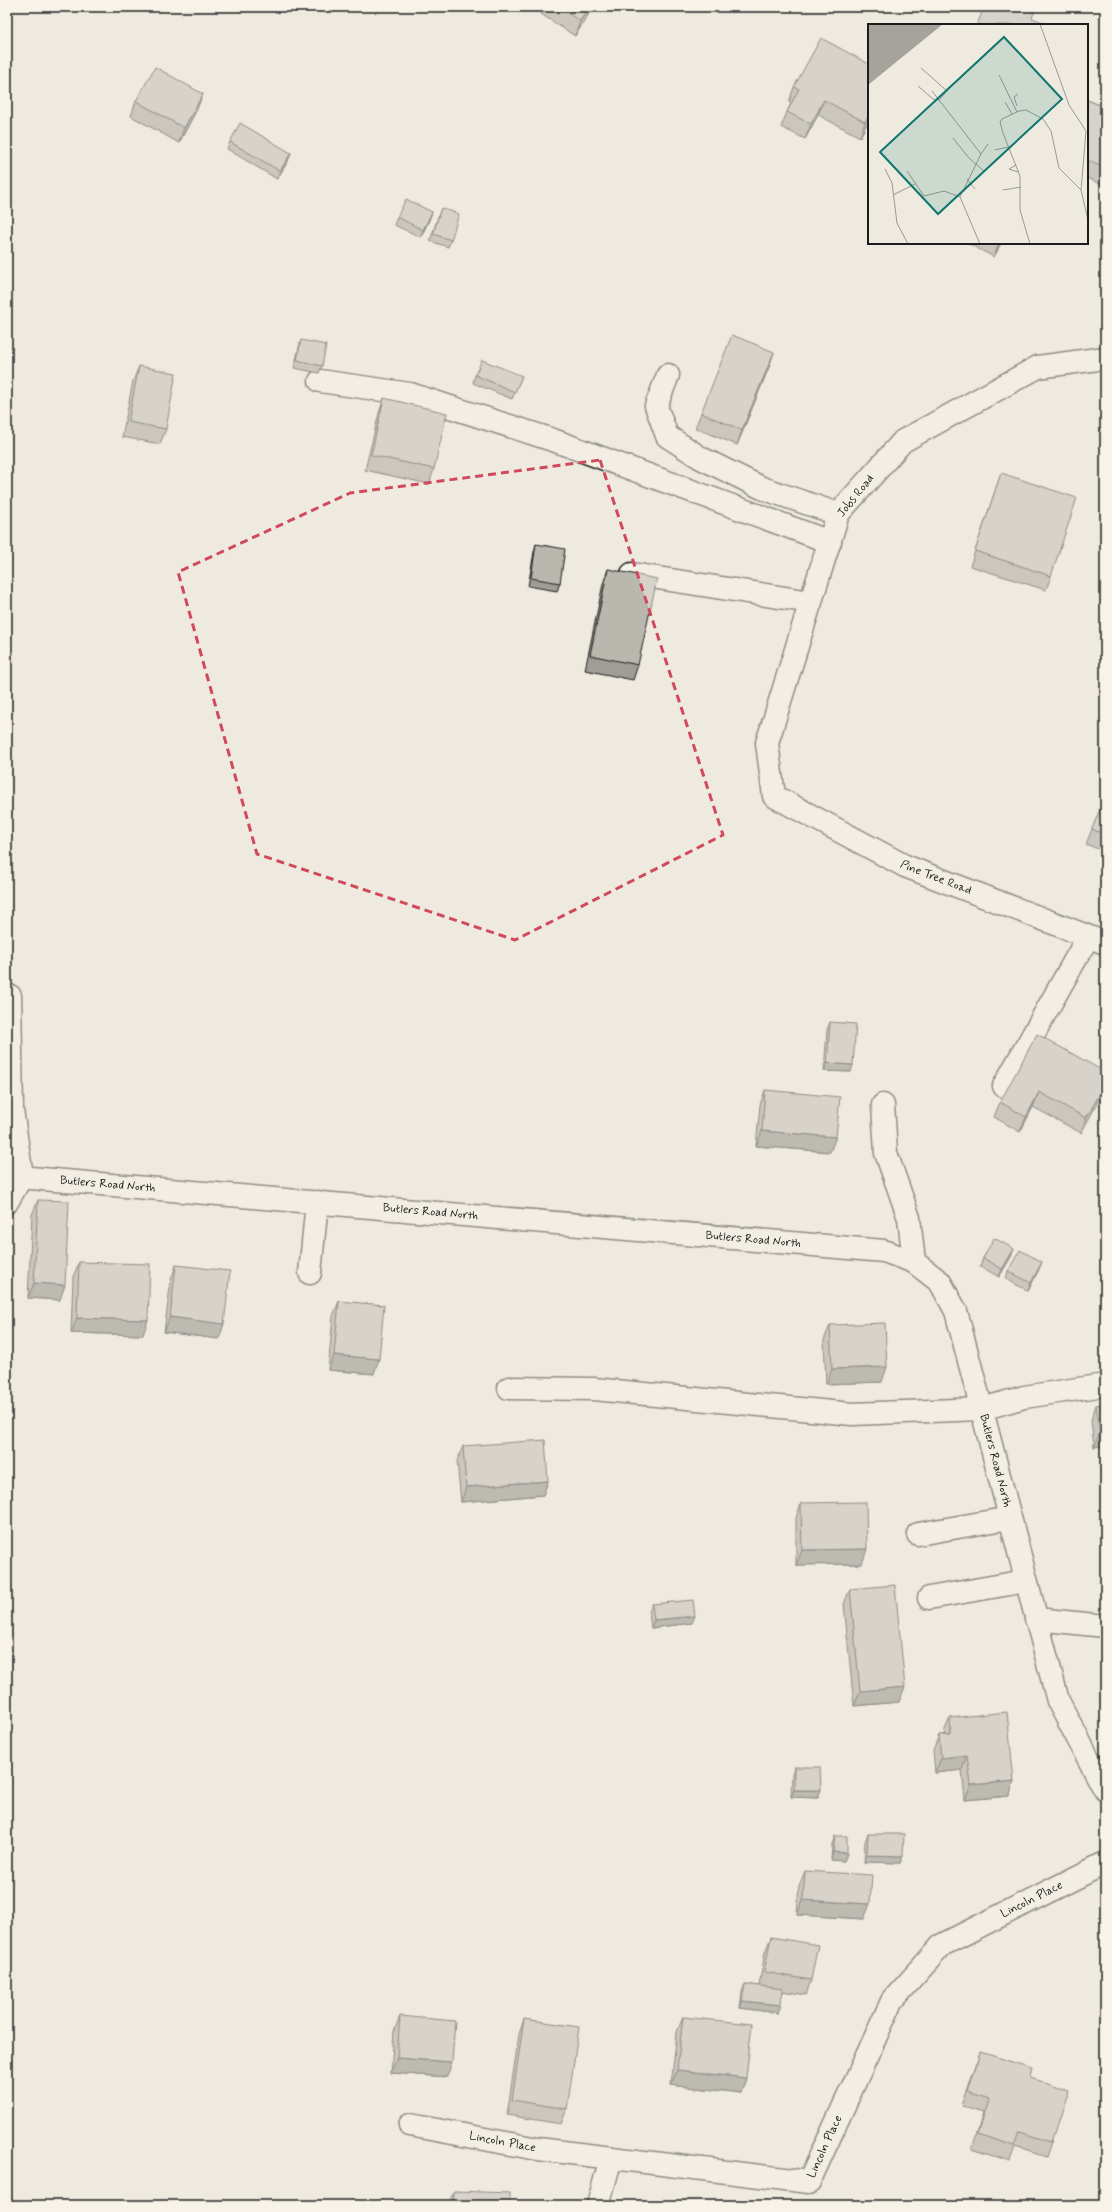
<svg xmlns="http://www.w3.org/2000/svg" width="1112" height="2212" font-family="Mynerve,sans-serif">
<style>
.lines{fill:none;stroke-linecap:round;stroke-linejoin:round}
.minor-casing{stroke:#1c1c1c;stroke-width:25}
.minor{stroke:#f7f3e8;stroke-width:22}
.wall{fill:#a09d96;stroke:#1c1c1c}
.shaded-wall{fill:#82807a;stroke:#1c1c1c}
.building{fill:#bab7af;stroke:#1c1c1c}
.marked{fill:none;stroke:#d1495b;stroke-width:3;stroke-dasharray:8 5;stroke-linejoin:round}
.labels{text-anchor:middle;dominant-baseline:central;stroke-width:3;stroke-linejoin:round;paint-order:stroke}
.street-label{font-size:12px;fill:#1c1c1c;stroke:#f7f3e8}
.inset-road{fill:none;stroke:#9a9892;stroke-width:1}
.view{fill:#0f766e;fill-opacity:0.15;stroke:#0f766e;stroke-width:2}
.inset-edge{fill:none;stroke:#1c1c1c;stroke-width:2}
</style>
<rect width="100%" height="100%" fill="#eeeae0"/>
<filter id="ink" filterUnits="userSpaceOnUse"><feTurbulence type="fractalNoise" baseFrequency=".025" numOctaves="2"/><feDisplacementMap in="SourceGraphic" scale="8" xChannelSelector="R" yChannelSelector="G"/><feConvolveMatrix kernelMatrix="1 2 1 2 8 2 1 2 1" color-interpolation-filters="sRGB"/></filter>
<g filter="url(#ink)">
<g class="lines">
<g class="minor-casing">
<g id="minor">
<path id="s1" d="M 1105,358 L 1038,367 L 903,441 L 838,514 L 767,743 L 774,796 L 905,866 L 1105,943"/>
<path d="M 668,375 L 656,406 L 667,436 L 701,458 L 762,488 L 838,514"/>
<path d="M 320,381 L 410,394 L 553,440 L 830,542"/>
<path d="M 632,574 L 811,602"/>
<path d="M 1004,1086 L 1088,937"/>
<path d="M 883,1105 L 886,1153 L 909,1218 L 914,1262"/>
<path id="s2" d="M 7,1176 L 884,1251 L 914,1262 L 940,1282 L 956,1311 L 1058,1701 L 1105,1790"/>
<path d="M 7,1202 L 22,1176 L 12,1110 L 10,996"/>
<path d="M 310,1273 L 317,1202"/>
<path d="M 509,1388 L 594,1389 L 852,1414 L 982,1409 L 1024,1397 L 1105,1385"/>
<path d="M 918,1534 L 1010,1518"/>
<path d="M 929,1598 L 1026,1581"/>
<path d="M 1036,1619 L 1105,1626"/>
<path id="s3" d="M 410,2125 L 538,2149 L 809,2182 L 892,2001 L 942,1945 L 1105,1863"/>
<path d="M 598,2205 L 611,2158"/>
</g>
</g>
<use href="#minor" class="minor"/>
</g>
<path class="wall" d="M 544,7 L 593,7 L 575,36 L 541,14 Z
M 869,64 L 869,120 L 860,137 L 818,115 L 805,139 L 781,127 L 787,112 L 791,103 L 789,102 L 794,87 Z
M 1087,100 L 1105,107 L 1105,186 L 1087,178 Z
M 136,101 L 197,109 L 179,143 L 131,116 Z
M 230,142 L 291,153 L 288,161 L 277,179 L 227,149 Z
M 441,208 L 451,240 L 448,247 L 430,241 Z
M 432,212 L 429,220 L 421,237 L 394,225 L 397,217 Z
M 967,243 L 1001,243 L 994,257 Z
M 301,340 L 322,366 L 319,373 L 294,368 L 299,347 Z
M 774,352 L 769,367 L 737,445 L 695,428 L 701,413 Z
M 139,366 L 166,429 L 160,444 L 122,437 L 133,381 Z
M 475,375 L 522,376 L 512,399 L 473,383 Z
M 384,398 L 434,469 L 429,484 L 365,470 L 379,413 Z
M 1001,473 L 1051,576 L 1046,590 L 970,566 Z
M 536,544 L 560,583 L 557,591 L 528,586 L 534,552 Z
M 608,569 L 638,665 L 633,680 L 585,670 L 603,584 Z
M 1105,797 L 1105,852 L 1086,844 Z
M 830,1022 L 851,1072 L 824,1071 L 827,1030 Z
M 1105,1072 L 1081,1133 L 1033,1107 L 1020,1132 L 994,1117 L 1000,1102 Z
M 765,1090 L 830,1152 L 756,1146 L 760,1105 Z
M 38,1200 L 60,1300 L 28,1298 L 32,1215 Z
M 1011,1257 L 999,1277 L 980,1266 L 983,1258 Z
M 79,1262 L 143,1335 L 71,1333 L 73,1277 Z
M 176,1265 L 219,1339 L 164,1332 L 171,1280 Z
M 1039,1269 L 1028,1291 L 1006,1279 L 1008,1271 Z
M 339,1301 L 374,1374 L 328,1370 L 333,1316 Z
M 830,1325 L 882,1382 L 826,1384 L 824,1340 Z
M 1105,1404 L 1105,1472 L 1102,1446 L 1094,1447 L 1091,1420 L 1096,1405 Z
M 463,1446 L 548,1481 L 543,1495 L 461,1502 L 457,1461 Z
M 801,1503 L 862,1564 L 796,1565 L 796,1518 Z
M 850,1589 L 899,1702 L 854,1706 L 844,1604 Z
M 652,1604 L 692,1623 L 651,1628 L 649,1612 Z
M 950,1718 L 1014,1781 L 1009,1796 L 965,1800 L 962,1770 L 935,1773 L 933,1750 L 939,1735 L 945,1735 L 944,1732 Z
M 794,1767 L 818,1798 L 791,1797 L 792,1774 Z
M 868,1834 L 903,1856 L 900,1863 L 864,1862 L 865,1841 Z
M 835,1836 L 847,1853 L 844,1861 L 831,1860 L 832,1844 Z
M 805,1871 L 864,1919 L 797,1915 L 799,1886 Z
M 771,1937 L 811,1980 L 806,1995 L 782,1991 L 778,2013 L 740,2008 L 742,1992 L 745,1984 L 759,1986 L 765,1952 Z
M 400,2016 L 447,2077 L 391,2073 L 394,2031 Z
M 683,2017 L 746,2078 L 741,2093 L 671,2085 L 677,2032 Z
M 524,2019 L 567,2109 L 561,2124 L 507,2115 L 519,2034 Z
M 980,2052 L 1031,2078 L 1051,2142 L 1046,2157 L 1015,2147 L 1010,2161 L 972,2149 L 983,2113 L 962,2106 Z
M 454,2191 L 510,2205 L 451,2205 L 451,2198 Z"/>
<path class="shaded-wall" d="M 589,7 L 593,7 L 575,36 L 580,21 Z
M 203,94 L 197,109 L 179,143 L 184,128 Z
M 824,100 L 818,115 L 805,139 L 811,124 Z
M 869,115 L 869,120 L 860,137 L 865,122 Z
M 291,153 L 288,161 L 277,179 L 280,171 Z
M 432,212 L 429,220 L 421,237 L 423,230 Z
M 999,243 L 1001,243 L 994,257 Z
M 774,352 L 769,367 L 737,445 L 742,430 Z
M 827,1063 L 853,1065 L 851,1072 L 824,1071 Z
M 1105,1085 L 1105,1090 L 1081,1133 L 1086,1118 Z
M 1039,1092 L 1033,1107 L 1020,1132 L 1026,1117 Z
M 762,1131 L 836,1137 L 830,1152 L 756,1146 Z
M 1014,1249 L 1011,1257 L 999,1277 L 1002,1269 Z
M 1042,1262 L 1039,1269 L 1028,1291 L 1031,1283 Z
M 34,1283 L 65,1285 L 60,1300 L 28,1298 Z
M 170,1317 L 224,1324 L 219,1339 L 164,1332 Z
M 77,1318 L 148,1320 L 143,1335 L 71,1333 Z
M 334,1355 L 379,1359 L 374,1374 L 328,1370 Z
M 887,1367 L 882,1382 L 826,1384 L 832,1369 Z
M 1105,1431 L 1105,1436 L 1102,1446 L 1094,1447 L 1100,1432 Z
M 548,1481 L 543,1495 L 461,1502 L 466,1487 Z
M 867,1549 L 862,1564 L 796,1565 L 802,1550 Z
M 695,1616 L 692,1623 L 651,1628 L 654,1620 Z
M 905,1687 L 899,1702 L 854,1706 L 860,1691 Z
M 967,1755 L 962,1770 L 935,1773 L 941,1758 Z
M 1014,1781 L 1009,1796 L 965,1800 L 971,1785 Z
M 794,1790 L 821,1790 L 818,1798 L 791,1797 Z
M 833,1852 L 847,1853 L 844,1861 L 831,1860 Z
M 867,1855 L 903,1856 L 900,1863 L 864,1862 Z
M 803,1900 L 870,1904 L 864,1919 L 797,1915 Z
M 742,2001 L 781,2005 L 778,2013 L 740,2008 Z
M 397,2058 L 452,2062 L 447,2077 L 391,2073 Z
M 677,2070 L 746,2078 L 741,2093 L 671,2085 Z"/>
<path class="building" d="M 559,7 L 589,7 L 580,21 Z
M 984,7 L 1036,7 L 1032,18 L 1051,25 L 977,25 Z
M 821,38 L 869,64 L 869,115 L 865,122 L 824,100 L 811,124 L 787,112 L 799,89 L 794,87 Z
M 155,67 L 203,94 L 184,128 L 136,101 Z
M 1087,100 L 1105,107 L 1105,168 L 1087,160 Z
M 240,123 L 291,153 L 280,171 L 230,142 Z
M 406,199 L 432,212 L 423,230 L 397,217 Z
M 441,208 L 459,214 L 451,240 L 433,234 Z
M 732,335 L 774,352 L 742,430 L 701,413 Z
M 301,340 L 326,345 L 322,366 L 297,360 Z
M 482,360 L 522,376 L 515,392 L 475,375 Z
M 139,366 L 176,373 L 166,429 L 128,422 Z
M 384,398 L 447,413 L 434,469 L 371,455 Z
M 1001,473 L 1077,498 L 1051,576 L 975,551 Z
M 536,544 L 565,549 L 560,583 L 531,578 Z
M 608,569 L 657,579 L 638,665 L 590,655 Z
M 1105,797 L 1105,835 L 1092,829 Z
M 830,1022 L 856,1024 L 853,1065 L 827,1063 Z
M 1037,1034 L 1105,1072 L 1105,1085 L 1086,1118 L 1039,1092 L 1026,1117 L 1000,1102 Z
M 765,1090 L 840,1097 L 836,1137 L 762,1131 Z
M 38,1200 L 69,1201 L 65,1285 L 34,1283 Z
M 994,1238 L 1014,1249 L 1002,1269 L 983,1258 Z
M 1020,1250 L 1042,1262 L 1031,1283 L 1008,1271 Z
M 79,1262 L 150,1264 L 148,1320 L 77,1318 Z
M 176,1265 L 230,1271 L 224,1324 L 170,1317 Z
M 339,1301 L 384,1305 L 379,1359 L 334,1355 Z
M 885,1323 L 887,1367 L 832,1369 L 830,1325 Z
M 1105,1404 L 1105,1431 L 1100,1432 L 1096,1405 Z
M 545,1440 L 548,1481 L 466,1487 L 463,1446 Z
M 866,1502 L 867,1549 L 802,1550 L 801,1503 Z
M 895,1585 L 905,1687 L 860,1691 L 850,1589 Z
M 693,1600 L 695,1616 L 654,1620 L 652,1604 Z
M 1007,1712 L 1014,1781 L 971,1785 L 967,1755 L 941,1758 L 939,1735 L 951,1734 L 950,1718 Z
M 794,1767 L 820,1767 L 821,1790 L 794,1790 Z
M 868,1834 L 904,1834 L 903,1856 L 867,1855 Z
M 835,1836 L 847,1836 L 847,1853 L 833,1852 Z
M 805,1871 L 872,1875 L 870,1904 L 803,1900 Z
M 771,1937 L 818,1945 L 811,1980 L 764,1972 Z
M 745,1984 L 782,1989 L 781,2005 L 742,2001 Z
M 400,2016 L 455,2021 L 452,2062 L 397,2058 Z
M 683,2017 L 752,2024 L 746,2078 L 677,2070 Z
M 524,2019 L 579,2027 L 567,2109 L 512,2100 Z
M 980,2052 L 1033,2068 L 1031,2078 L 1068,2090 L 1051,2142 L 1020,2132 L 1015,2146 L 977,2134 L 989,2098 L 968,2091 Z
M 454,2191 L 510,2193 L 510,2205 L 453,2205 Z"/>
</g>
<path d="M0 0H1112V2212H0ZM 600,460 L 723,835 L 515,940 L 257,854 L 178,572 L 350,493 Z" fill="#eeeae0" fill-opacity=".55" fill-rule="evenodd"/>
<path class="marked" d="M 600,460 L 723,835 L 515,940 L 257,854 L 178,572 L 350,493 Z"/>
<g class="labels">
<g class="street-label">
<text transform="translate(856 496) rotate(-51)">Jobs Road</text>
<text stroke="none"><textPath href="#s1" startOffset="794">Pine Tree Road</textPath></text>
<text stroke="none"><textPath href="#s2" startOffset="101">Butlers Road North</textPath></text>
<text stroke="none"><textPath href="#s2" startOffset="425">Butlers Road North</textPath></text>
<text stroke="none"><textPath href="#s2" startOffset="749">Butlers Road North</textPath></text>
<text stroke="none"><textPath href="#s2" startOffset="1133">Butlers Road North</textPath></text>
<text stroke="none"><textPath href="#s3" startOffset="778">Lincoln Place</textPath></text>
<text stroke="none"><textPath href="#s3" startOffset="94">Lincoln Place</textPath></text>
<text stroke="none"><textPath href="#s3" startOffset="442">Lincoln Place</textPath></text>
</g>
</g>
<g transform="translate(868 24)">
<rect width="220" height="220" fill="#eeeae0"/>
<path d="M 0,0 L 75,0 L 0,61 Z" fill="#a6a39d"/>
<path class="inset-road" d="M 172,0 L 201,81 L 218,107 L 213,166 L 220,196M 53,44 L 79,67M 131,51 L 149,88M 50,62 L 65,75 L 71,76M 64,67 L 113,130 L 92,173 L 112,220M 71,76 L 80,66M 137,78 L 144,90M 149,82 L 146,73 L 150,70M 85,114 L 101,134 L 117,148M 127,126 L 140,123M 113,130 L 120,120M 148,141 L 141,145 L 150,148M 17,145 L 24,159 L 29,199 L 40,220M 39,147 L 56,172 L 76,167 L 92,173M 99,155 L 107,165M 135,166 L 153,163M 25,171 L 47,160M 162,220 L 152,186 L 152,152 L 135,109 L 132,98 L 134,95 L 151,87 L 158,86 L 175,95 L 183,107 L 191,144 L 213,166"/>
<path class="view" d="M 136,13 L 194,75 L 70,190 L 12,128 Z"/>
<rect width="220" height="220" class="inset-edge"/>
</g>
<rect width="1112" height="2212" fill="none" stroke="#f7f3e8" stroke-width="24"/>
<rect x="12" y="12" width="1088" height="2188" fill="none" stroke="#1c1c1c" stroke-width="1.5" filter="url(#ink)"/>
</svg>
